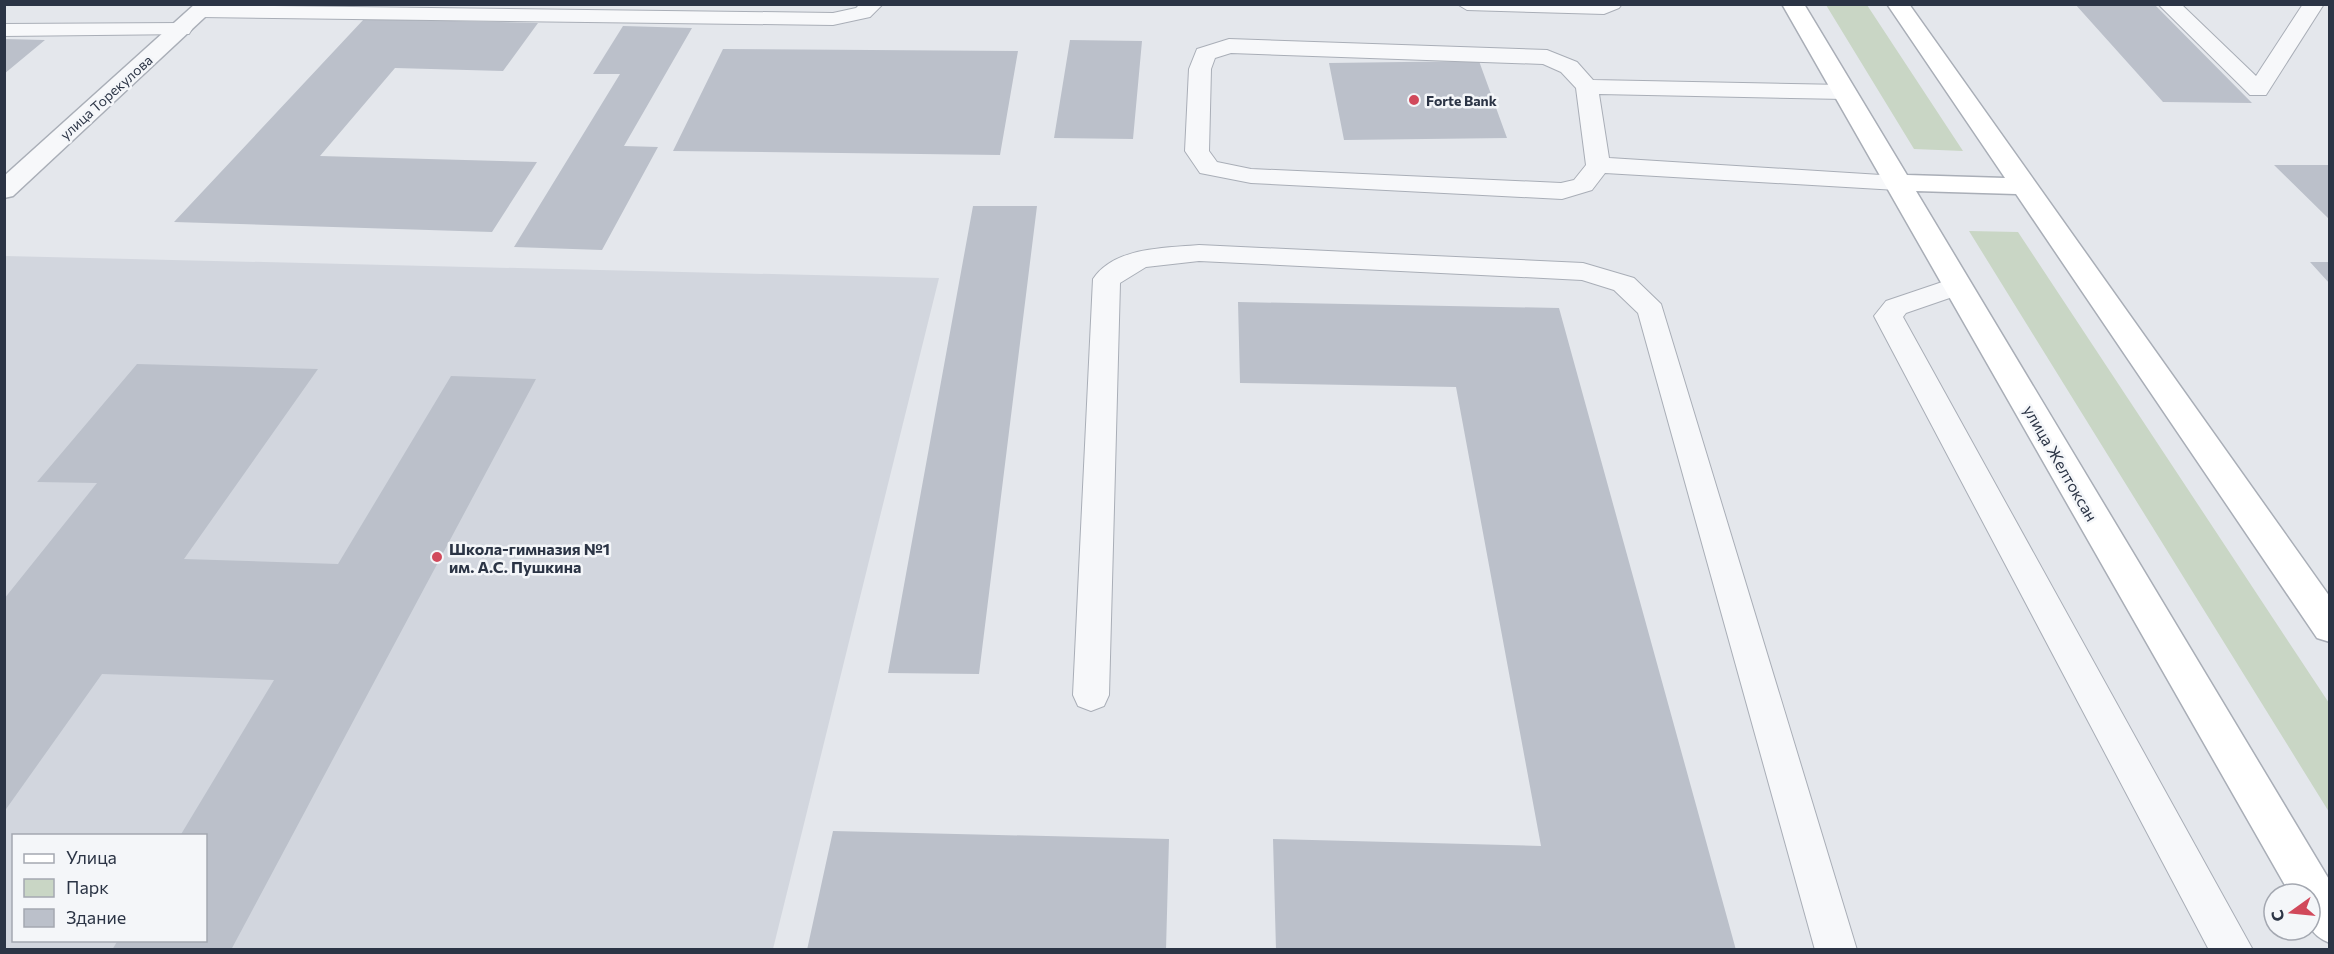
<svg xmlns="http://www.w3.org/2000/svg" width="2334" height="954" font-family="Commissioner,sans-serif">
<style>
.built{fill:#d2d6de;fill-rule:evenodd}
.green{fill:#c9d6c5}
.building{fill:#bbc0ca}
.lines{fill:none;stroke-linecap:round;stroke-linejoin:round}
.service-casing{stroke:#a9aeb7;stroke-width:2}
.tertiary-casing{stroke:#a9aeb7;stroke-width:3}
.secondary-casing{stroke:#a9aeb7;stroke-width:3}
.service{fill:#f7f8fa;fill-rule:evenodd}
.tertiary{fill:#f7f8fa;fill-rule:evenodd}
.secondary{fill:#fff;fill-rule:evenodd}
.poi-dot{fill:#d1495b;stroke:#f4f6f9;stroke-width:2}
.labels{text-anchor:middle;dominant-baseline:central;stroke-width:5;stroke-linejoin:round;paint-order:stroke}
.far-street-label{font-size:14px;fill:#2b3445;stroke:#f4f6f9}
.far-poi-label{font-size:14px;font-weight:bold;fill:#2b3445;stroke:#f4f6f9;text-anchor:start}
.street-label{font-size:16px;fill:#2b3445;stroke:#f4f6f9}
.poi-label{font-size:16px;font-weight:bold;fill:#2b3445;stroke:#f4f6f9;text-anchor:start}
</style>
<rect width="100%" height="100%" fill="#e4e7ec"/>
<path class="built" d="M 5,256 L 939,278 L 773,949 L 5,950 ZM 14,836 L 206,836 L 206,940 L 14,940 Z"/>
<path class="green" d="M 1826,5 L 1867,5 L 1963,151 L 1914,149 Z
M 1969,231 L 2018,232 L 2329,703 L 2329,812 Z"/>
<path class="building" d="M 2075,4 L 2154,4 L 2252,103 L 2163,102 Z
M 364,19 L 538,23 L 503,71 L 395,68 L 320,156 L 537,162 L 492,232 L 174,222 Z
M 623,26 L 692,28 L 624,146 L 658,147 L 602,250 L 514,247 L 620,74 L 593,74 Z
M 4,39 L 45,40 L 4,74 Z
M 1070,40 L 1142,41 L 1133,139 L 1054,138 Z
M 723,49 L 1018,51 L 1000,155 L 673,151 Z
M 1479,61 L 1507,138 L 1344,140 L 1329,63 Z
M 2274,165 L 2330,165 L 2330,220 Z
M 973,206 L 1037,206 L 979,674 L 888,673 Z
M 2310,262 L 2330,262 L 2330,284 Z
M 1238,302 L 1559,308 L 1736,950 L 1276,950 L 1273,839 L 1541,846 L 1456,387 L 1240,383 Z
M 137,364 L 318,369 L 184,559 L 338,564 L 451,376 L 536,379 L 231,950 L 112,950 L 118,940 L 206,940 L 206,836 L 180,836 L 274,680 L 102,674 L 4,812 L 4,599 L 97,483 L 37,482 Z
M 833,831 L 1169,839 L 1166,950 L 807,950 Z"/>
<g class="lines">
<g class="service-casing">
<path id="service" d="M 860,4 L 883,4 L 870,17 L 833,25 L 201,17 L 194,15 L 190,11 L 194,7 L 201,5 L 833,13 L 856,8 Z
M 1457,4 L 1622,4 L 1619,8 L 1604,14 L 1467,10 Z
M 2158,4 L 2181,4 L 2256,76 L 2303,4 L 2324,4 L 2266,95 L 2250,95 Z
M 181,23 L 189,24 L 192,29 L 189,34 L 4,36 L 4,24 Z
M 1229,39 L 1547,50 L 1577,62 L 1593,80 L 1844,85 L 1852,87 L 1855,92 L 1852,97 L 1844,99 L 1599,94 L 1609,158 L 1897,176 L 1906,178 L 1909,183 L 1906,188 L 1897,190 L 1605,173 L 1592,190 L 1562,199 L 1251,183 L 1200,173 L 1185,151 L 1189,69 L 1197,49 ZM 1231,53 L 1543,64 L 1561,72 L 1576,88 L 1586,165 L 1574,180 L 1561,183 L 1251,169 L 1217,162 L 1209,151 L 1211,69 L 1215,58 Z
M 1199,245 L 1583,263 L 1634,278 L 1661,304 L 1857,950 L 1815,950 L 1638,313 L 1614,290 L 1582,280 L 1199,261 L 1146,267 L 1120,283 L 1109,695 L 1104,706 L 1091,711 L 1078,706 L 1073,695 L 1093,279 C 1114,247 1165,248 1199,245 Z
M 1957,277 L 1967,280 L 1971,286 L 1967,292 L 1906,313 L 1903,317 L 2253,950 L 2209,950 L 1874,316 L 1886,301 Z"/>
</g>
<g class="tertiary-casing">
<path id="tertiary" d="M 195,4 L 219,4 L 13,196 L 4,198 L 4,176 Z"/>
</g>
<g class="secondary-casing">
<path id="secondary" d="M 1782,4 L 1804,4 L 1907,175 L 2005,178 L 1887,4 L 1909,4 L 2330,597 L 2330,642 L 2317,638 L 2016,194 L 1916,191 L 2330,881 L 2330,943 C 2303,932 2310,919 2310,894 L 2290,894 Z"/>
</g>
<use href="#service" class="service"/>
<use href="#tertiary" class="tertiary"/>
<use href="#secondary" class="secondary"/>
</g>
<g class="poi-dot">
<circle cx="1414" cy="100" r="6"/>
<circle cx="437" cy="557" r="6"/>
</g>
<g class="labels">
<g class="far-street-label">
<text transform="translate(106 97) rotate(-42)">улица Торекулова</text>
</g>
<g class="far-poi-label">
<text x="1426" y="100">Forte Bank</text>
</g>
<g class="street-label">
<text transform="translate(2061 463) rotate(60)">улица Желтоксан</text>
</g>
<g class="poi-label">
<text x="449" y="548">Школа-гимназия №1<tspan x="449" dy="18">им. А.С. Пушкина</tspan></text>
</g>
</g>
<rect width="2334" height="954" fill="none" stroke="#2b3445" stroke-width="12"/>
<rect x="12" y="834" width="195" height="108" fill="#f4f6f9" stroke="#a4a8b1" stroke-width="1.5"/>
<rect x="24" y="854" width="30" height="9" fill="#ffffff" stroke="#a4a8b1" stroke-width="1.5"/>
<text x="66" y="864" font-size="18" fill="#2b3445">Улица</text>
<rect x="24" y="879" width="30" height="18" fill="#c9d6c5" stroke="#a4a8b1" stroke-width="1.5"/>
<text x="66" y="894" font-size="18" fill="#2b3445">Парк</text>
<rect x="24" y="909" width="30" height="18" fill="#bbc0ca" stroke="#a4a8b1" stroke-width="1.5"/>
<text x="66" y="924" font-size="18" fill="#2b3445">Здание</text>
<g transform="translate(2292 912) rotate(255)"><circle r="28" fill="#f4f6f9" stroke="#a4a8b1" stroke-width="1.5"/>
<path d="M0-4.5L10 22L0 15L-10 22Z" fill="#d1495b"/>
<text y="-9" font-size="16" font-weight="bold" text-anchor="middle" fill="#2b3445">С</text>
</g>
</svg>
